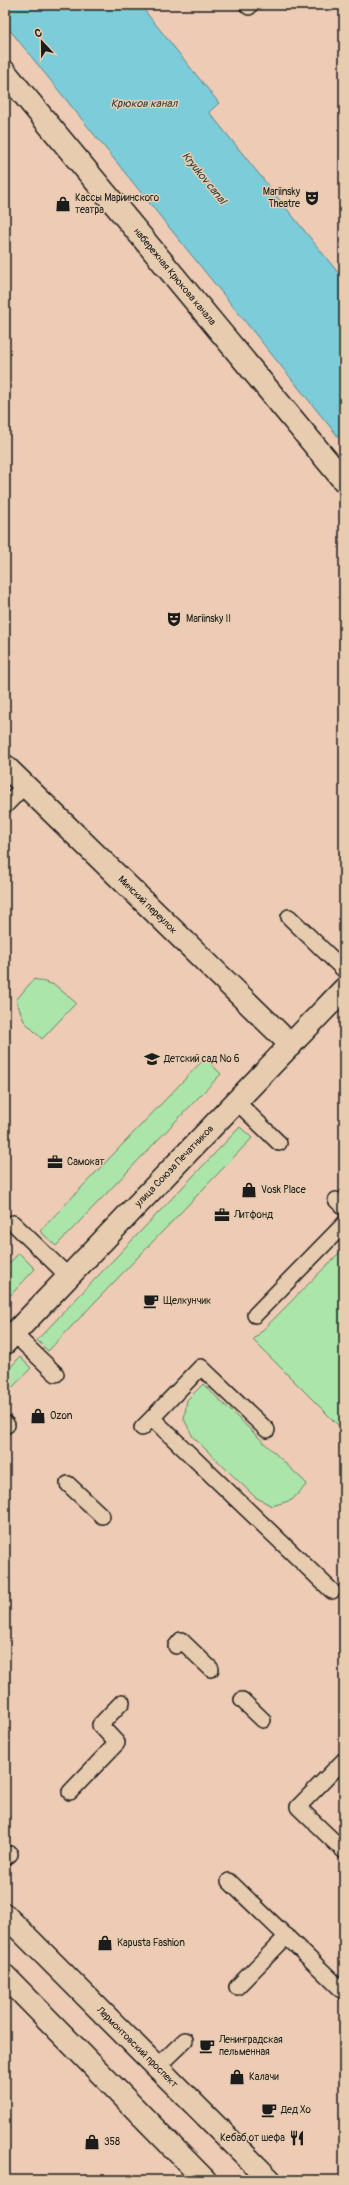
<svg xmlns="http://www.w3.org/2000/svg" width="349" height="2185" font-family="Pangolin,sans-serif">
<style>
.green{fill:#abe5aa;stroke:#648063}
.water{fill:#7dccd9;stroke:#56868d}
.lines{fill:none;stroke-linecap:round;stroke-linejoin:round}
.service-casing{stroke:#1c1c1c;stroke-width:18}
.pedestrian-casing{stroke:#1c1c1c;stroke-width:25}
.minor-casing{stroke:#1c1c1c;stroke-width:25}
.secondary-casing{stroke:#1c1c1c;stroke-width:25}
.service{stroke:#e7ccaf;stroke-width:15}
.pedestrian{stroke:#e7ccaf;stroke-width:22}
.minor{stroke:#e7ccaf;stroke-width:22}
.secondary{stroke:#e7ccaf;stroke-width:22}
.labels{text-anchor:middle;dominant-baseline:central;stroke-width:3;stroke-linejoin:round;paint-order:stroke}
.poi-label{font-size:10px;fill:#1c1c1c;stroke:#e7ccaf;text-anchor:start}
.street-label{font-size:10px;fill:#1c1c1c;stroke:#e7ccaf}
.water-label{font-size:11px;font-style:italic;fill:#2f3f42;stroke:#e7ccaf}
</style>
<rect width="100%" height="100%" fill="#edcbb5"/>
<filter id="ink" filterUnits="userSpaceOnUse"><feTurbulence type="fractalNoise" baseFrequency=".025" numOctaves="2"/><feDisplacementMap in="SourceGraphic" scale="8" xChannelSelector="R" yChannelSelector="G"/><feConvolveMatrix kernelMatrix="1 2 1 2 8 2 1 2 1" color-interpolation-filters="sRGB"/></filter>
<g filter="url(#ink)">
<path class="green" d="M 34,979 L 55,985 L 76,1003 L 42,1039 L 24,1021 L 16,1000 Z
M 205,1058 L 221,1074 L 56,1246 L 40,1231 Z
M 240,1127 L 252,1138 L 48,1351 L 37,1340 Z
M 344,1248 L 344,1431 L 253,1340 Z
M 19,1253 L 35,1269 L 5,1301 L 5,1268 Z
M 20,1357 L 31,1368 L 5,1395 L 5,1373 Z
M 203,1384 L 307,1484 L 292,1500 L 272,1506 L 255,1497 L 193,1437 L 184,1419 L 187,1400 Z"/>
<path class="water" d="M 5,5 L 140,5 L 219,103 L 209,112 L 344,280 L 344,444 L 5,24 Z"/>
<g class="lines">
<g class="service-casing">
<path id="service" d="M 247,5 L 249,7
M 5,806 L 25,785
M 289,917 L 344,970
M 237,1102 L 279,1143
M 336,1200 L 344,1208
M 13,1223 L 69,1277
M 255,1315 L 344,1224
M 14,1334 L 56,1374
M 152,1418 L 201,1367 L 267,1430
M 5,1423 L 7,1425
M 142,1428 L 152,1418 L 332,1591
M 68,1484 L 102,1516
M 176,1646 L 181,1640 L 211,1669
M 242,1700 L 263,1720
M 344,1760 L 298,1807 L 344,1851
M 70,1792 L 117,1743 L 100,1725 L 122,1702
M 5,1858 L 10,1854
M 229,1881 L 344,1992
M 237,1987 L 287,1936
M 157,2067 L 185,2040"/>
</g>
<g class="pedestrian-casing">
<g id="pedestrian">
<path id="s1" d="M 5,72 L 344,481"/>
</g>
</g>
<g class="minor-casing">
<g id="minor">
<path id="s2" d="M 5,766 L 291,1045"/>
<path id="s3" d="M 5,1343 L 344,989"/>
</g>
</g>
<g class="secondary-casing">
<g id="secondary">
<path id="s4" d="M 5,1915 L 270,2180"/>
<path d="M 5,1976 L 205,2180"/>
</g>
</g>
<use href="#service" class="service"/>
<use href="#pedestrian" class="pedestrian"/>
<use href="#minor" class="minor"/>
<use href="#secondary" class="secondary"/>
</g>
</g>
<defs>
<g id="theatre-bare" transform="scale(1.2)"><path d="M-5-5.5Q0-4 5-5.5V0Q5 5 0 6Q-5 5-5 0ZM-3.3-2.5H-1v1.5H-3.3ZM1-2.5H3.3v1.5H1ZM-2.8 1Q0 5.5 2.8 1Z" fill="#1c1c1c" stroke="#e7ccaf" stroke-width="2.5" paint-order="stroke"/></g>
<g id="shop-bare" transform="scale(1.2)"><path d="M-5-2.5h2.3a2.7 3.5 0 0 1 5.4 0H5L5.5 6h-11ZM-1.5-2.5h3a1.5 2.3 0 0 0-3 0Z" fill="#1c1c1c" stroke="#e7ccaf" stroke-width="2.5" paint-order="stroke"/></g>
<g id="school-bare" transform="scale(1.2)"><path d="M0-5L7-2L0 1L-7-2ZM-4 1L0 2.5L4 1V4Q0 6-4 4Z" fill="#1c1c1c" stroke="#e7ccaf" stroke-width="2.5" paint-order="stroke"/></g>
<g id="office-bare" transform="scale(1.2)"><path d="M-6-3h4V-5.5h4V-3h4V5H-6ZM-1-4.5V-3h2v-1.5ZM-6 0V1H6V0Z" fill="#1c1c1c" stroke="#e7ccaf" stroke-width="2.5" paint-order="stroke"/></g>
<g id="cafe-bare" transform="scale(1.2)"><path d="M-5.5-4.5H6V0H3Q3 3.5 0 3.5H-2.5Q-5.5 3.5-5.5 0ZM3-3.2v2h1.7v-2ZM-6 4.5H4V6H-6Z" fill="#1c1c1c" stroke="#e7ccaf" stroke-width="2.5" paint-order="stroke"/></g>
<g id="restaurant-bare" transform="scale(1.2)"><path d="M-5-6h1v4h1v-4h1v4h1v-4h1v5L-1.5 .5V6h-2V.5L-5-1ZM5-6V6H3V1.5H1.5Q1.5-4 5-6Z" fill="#1c1c1c" stroke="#e7ccaf" stroke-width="2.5" paint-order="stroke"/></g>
</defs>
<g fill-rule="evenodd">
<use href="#theatre-bare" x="312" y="198"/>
<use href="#shop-bare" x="63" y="204"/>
<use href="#theatre-bare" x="174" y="619"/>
<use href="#school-bare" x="152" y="1059"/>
<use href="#office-bare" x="55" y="1162"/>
<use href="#shop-bare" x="249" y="1190"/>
<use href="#office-bare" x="222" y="1215"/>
<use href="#cafe-bare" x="151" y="1301"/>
<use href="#shop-bare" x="38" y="1416"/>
<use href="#shop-bare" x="105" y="1943"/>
<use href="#cafe-bare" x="207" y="2046"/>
<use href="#shop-bare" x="237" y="2077"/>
<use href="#cafe-bare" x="269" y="2110"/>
<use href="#restaurant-bare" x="297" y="2138"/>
<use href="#shop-bare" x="92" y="2142"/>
</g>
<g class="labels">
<g class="poi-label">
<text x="300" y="192" text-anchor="end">Mariinsky<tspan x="300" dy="12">Theatre</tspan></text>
<text x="75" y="198">Кассы Мариинского<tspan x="75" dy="12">театра</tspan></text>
<text x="186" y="619">Mariinsky II</text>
<text x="164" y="1059">Детский сад № 6</text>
<text x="67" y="1162">Самокат</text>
<text x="261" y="1190">Vosk Place</text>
<text x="234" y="1215">Литфонд</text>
<text x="163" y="1301">Щелкунчик</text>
<text x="50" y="1416">Ozon</text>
<text x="117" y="1943">Kapusta Fashion</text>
<text x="219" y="2040">Ленинградская<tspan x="219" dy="12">пельменная</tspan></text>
<text x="249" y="2077">Калачи</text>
<text x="281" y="2110">Дед Хо</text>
<text x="285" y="2138" text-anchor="end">Кебаб от шефа</text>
<text x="104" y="2142">358</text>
</g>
<g class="street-label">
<text stroke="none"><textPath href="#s1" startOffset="266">набережная Крюкова канала</textPath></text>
<text stroke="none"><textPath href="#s2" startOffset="199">Минский переулок</textPath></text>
<text stroke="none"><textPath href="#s3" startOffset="245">улица Союза Печатников</textPath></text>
<text stroke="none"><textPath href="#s4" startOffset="187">Лермонтовский проспект</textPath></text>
</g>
<g class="water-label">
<text x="144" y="103">Крюков канал</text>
<text transform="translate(204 178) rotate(51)">Kryukov canal</text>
</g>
</g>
<rect width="349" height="2185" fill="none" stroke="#e7ccaf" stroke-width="20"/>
<rect x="10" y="10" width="329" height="2165" fill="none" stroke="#1c1c1c" stroke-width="1.5" filter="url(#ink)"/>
<g transform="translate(42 42) rotate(338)" stroke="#e7ccaf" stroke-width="3" paint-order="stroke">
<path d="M0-3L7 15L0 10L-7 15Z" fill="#1c1c1c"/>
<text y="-6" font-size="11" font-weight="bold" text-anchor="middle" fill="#1c1c1c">С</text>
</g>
</svg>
